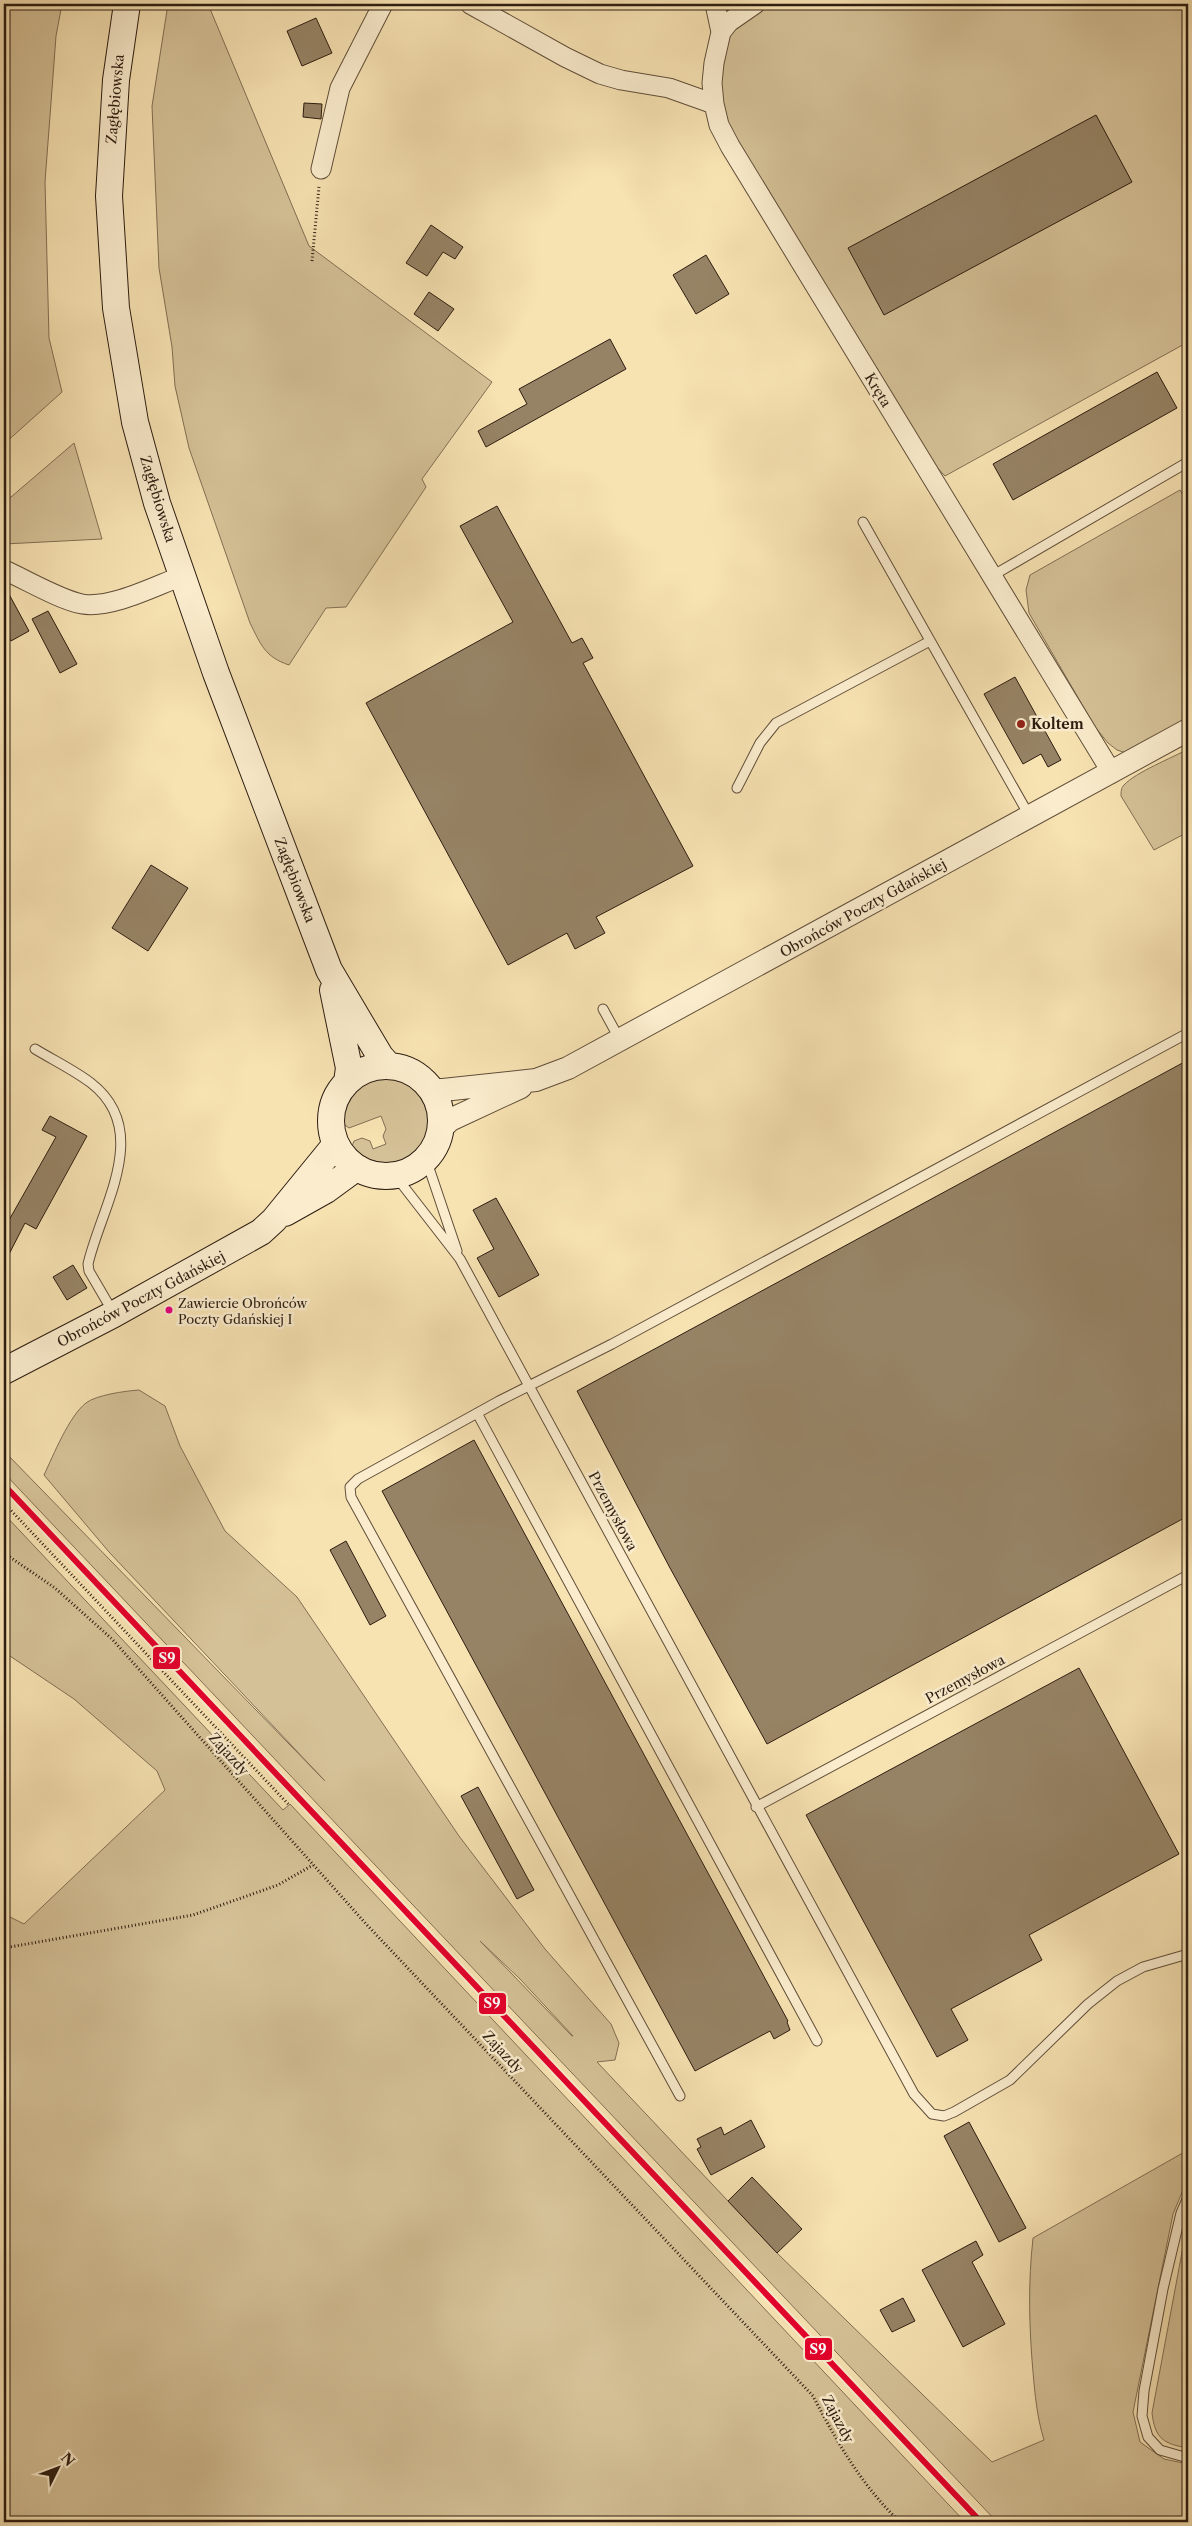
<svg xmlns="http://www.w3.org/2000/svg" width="1192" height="2526" font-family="'Libre Caslon Text',serif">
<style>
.green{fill:#d5c197;stroke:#816f54;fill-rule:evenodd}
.building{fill:#968365;stroke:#2d1d11}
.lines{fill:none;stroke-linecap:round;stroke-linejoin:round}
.service-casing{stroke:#604e39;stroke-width:11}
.minor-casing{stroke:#604e39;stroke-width:21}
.tertiary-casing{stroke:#604e39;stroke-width:24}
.secondary-casing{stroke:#2d1d11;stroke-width:28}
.path{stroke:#2d1d11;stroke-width:3;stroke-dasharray:1 2.5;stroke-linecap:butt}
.service{stroke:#faeccd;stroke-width:9}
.minor{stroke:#faeccd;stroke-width:19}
.tertiary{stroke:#faeccd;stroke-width:22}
.secondary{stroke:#faeccd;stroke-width:26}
.rail-1-casing{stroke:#faeccd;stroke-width:10}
.rail-1{stroke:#e4002b;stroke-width:6}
.poi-dot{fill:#8f2418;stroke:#faeccd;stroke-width:2}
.bus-dot{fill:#e5007d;stroke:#faeccd;stroke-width:2}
.labels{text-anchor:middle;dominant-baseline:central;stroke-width:5;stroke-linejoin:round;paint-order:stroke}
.bus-label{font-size:13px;fill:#2d1d11;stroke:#faeccd;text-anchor:start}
.street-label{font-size:14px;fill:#2d1d11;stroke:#faeccd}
.poi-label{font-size:14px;font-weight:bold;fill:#2d1d11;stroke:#faeccd;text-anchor:start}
.line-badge{stroke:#faeccd;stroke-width:2}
.badge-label{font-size:14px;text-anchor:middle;font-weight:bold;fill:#fff}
</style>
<rect width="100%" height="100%" fill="#f7e2b2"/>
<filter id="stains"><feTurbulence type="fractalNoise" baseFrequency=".004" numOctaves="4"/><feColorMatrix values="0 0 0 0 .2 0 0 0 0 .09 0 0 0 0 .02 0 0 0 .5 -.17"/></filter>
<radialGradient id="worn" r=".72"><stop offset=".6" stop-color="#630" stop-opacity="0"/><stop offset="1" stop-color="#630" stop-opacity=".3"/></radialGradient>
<path class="green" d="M 4,4 L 62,4 L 56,36 L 45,182 L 49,338 L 62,392 L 4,444 Z
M 168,4 L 208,4 L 309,246 L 492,382 L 422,479 L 426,487 L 346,607 L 326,608 L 289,665 C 265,657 261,645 250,623 L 189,448 L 175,386 L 172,347 L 159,268 L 152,106 Z
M 769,4 L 1188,4 L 1188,342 L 945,476 L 933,463 L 731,132 C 721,102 711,59 732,31 C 742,19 756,12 769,4 Z
M 74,443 L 102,539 L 4,544 L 4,503 Z
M 1180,490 L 1188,504 L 1188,720 L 1126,753 L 1117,750 L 1108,743 L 1095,727 L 1029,613 L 1026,590 L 1030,575 Z
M 1188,749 L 1188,832 L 1154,850 L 1121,796 C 1121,792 1121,788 1124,785 C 1136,772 1172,758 1188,749 Z
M 390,1077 C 457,1096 427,1178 374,1161 C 365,1159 357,1154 352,1146 L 354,1141 L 362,1138 L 370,1141 L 373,1149 L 386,1144 L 383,1136 L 386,1129 L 381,1116 L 349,1128 L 342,1123 C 346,1092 359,1079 390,1077 Z
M 139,1390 L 165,1406 L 180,1446 L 225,1531 L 297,1597 L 459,1836 L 545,1949 L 611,2024 L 619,2043 L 615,2060 L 597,2062 L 777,2253 L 992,2462 L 1044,2440 C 1037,2417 1035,2395 1033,2372 C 1029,2326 1028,2283 1033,2238 L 1188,2150 L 1188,2178 L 1173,2214 L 1133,2412 L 1140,2442 L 1164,2459 L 1188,2464 L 1188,2522 L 997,2522 L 4,1473 L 4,1451 L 325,1781 L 109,1552 L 44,1475 C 53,1456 69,1416 86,1403 C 96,1395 125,1391 139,1390 ZM 480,1941 L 520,1979 L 573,2036 L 572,2036 Z
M 4,1514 L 283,1810 L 290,1804 L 965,2522 L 4,2522 L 4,1914 L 24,1924 L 165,1790 L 157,1771 L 74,1699 L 4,1652 Z
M 1188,2220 L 1188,2448 C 1164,2444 1155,2439 1152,2413 Z"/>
<path class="building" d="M 316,18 L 332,53 L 302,66 L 287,31 Z
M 304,103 L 322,104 L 321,119 L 303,117 Z
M 1096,115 L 1132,182 L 884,315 L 848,248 Z
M 431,225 L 463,247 L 455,259 L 443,252 L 427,276 L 406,263 Z
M 706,255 L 729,294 L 696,314 L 673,275 Z
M 429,292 L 454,309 L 438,331 L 414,314 Z
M 610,339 L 626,369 L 486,447 L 478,431 L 527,404 L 519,389 Z
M 1157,372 L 1177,408 L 1013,500 L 993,464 Z
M 497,506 L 572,643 L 582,638 L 593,658 L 583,663 L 693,866 L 596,917 L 605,933 L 575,949 L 567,933 L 508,965 L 366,703 L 513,622 L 460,526 Z
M 4,585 L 29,631 L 11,641 L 4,628 Z
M 48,611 L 77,664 L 60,673 L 32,619 Z
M 1015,677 L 1061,760 L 1048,767 L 1041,754 L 1023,764 L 984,694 Z
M 151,865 L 188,888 L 148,951 L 112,928 Z
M 1188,1060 L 1188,1516 L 767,1744 L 670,1568 L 577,1391 Z
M 50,1116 L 87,1136 L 36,1229 L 25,1223 L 4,1264 L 4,1229 L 56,1137 L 42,1130 Z
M 496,1198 L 539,1275 L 499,1297 L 477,1258 L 494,1249 L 473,1210 Z
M 73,1265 L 87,1288 L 67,1300 L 53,1277 Z
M 474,1440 L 788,2021 L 787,2022 L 790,2030 L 774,2039 L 770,2031 L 695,2071 L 382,1491 Z
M 346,1541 L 386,1616 L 370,1625 L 330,1550 Z
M 1079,1668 L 1179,1854 L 1029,1935 L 1042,1960 L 951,2009 L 968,2040 L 937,2057 L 806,1815 Z
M 478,1787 L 534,1890 L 517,1899 L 461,1796 Z
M 751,2120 L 765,2147 L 711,2175 L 697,2149 L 701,2147 L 697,2139 L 721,2127 L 724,2135 Z
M 969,2122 L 1026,2228 L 999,2242 L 944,2136 Z
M 752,2177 L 802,2229 L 777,2253 L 728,2201 Z
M 976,2241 L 983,2255 L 972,2262 L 1005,2324 L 963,2347 L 922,2270 Z
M 903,2298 L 915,2321 L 892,2332 L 880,2310 Z"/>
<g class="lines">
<g class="service-casing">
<path id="service" d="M 863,522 L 1030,817
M 992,576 L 1188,462
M 737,788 L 760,743 L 776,723 L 930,641
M 603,1009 L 620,1040
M 35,1049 C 53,1060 74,1070 91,1083 C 153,1131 101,1207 88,1264 L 89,1271 L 113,1312
M 430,1155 L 429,1168 L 457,1251
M 390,1176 L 401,1183 L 460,1259 L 914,2094 L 932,2114 L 944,2116 L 954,2112 L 1010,2080 L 1088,2004 L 1117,1981 L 1143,1967 L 1188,1954
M 477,1413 L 817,2041
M 756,1807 L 1188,1575
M 680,2096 L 351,1497 L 350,1487 L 358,1479 L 499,1401 L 612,1344 L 1188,1033
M 1188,2197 L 1181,2213 L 1163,2289 L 1144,2391 L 1142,2416 L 1148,2437 L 1160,2450 L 1188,2458"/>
</g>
<g class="minor-casing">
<path id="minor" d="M 470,4 L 565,57 L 600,74 L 621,80 L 669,88 L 714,104
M 715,4 L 721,32
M 755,4 L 729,22 L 721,32 L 714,63 L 712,83 L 714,104 L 719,125 L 730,146 L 1112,773
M 321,169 L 340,88 L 383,4
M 4,570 C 25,579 60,600 82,604 C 111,609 155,586 182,576"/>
</g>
<g class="tertiary-casing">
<path id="tertiary" d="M 428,1085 L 436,1090 L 443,1090 L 536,1080 L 568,1068 L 1188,730
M 441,1129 L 450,1120 L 521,1087"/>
</g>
<g class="secondary-casing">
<path id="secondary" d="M 127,4 L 116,80 L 109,196 L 116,308 L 135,422 L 157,503 L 216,673 L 329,970 L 380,1056 L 389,1066
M 333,990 L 349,1068 L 347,1082
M331 1121a55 55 0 1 1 110 0a55 55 0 1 1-110 0Z
M 285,1213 L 326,1190 L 356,1168
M 4,1371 L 114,1314 L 261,1232 L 274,1220 L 336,1144"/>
</g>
<path class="path" d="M 312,261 L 319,187
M 4,1503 L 289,1805
M 4,1553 L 55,1588 L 112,1639 L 367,1925 L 813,2396 C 837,2442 862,2486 900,2522
M 4,1948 L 193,1915 L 278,1885 L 313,1865"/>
<use href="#service" class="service"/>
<use href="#minor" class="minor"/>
<use href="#tertiary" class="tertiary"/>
<use href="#secondary" class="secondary"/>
<g class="rail-1-casing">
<path id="rail-1" d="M 4,1485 L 981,2522"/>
</g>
<use href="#rail-1" class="rail-1"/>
</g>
<circle class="poi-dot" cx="1021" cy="724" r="5"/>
<circle class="bus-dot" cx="169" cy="1310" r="4.5"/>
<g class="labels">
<g class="bus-label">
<text x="178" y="1303">Zawiercie Obrońców<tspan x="178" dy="16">Poczty Gdańskiej I</tspan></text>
</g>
<g class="street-label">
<text transform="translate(115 99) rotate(-85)">Zagłębiowska</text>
<text transform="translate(878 390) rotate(59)">Kręta</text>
<text transform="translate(158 499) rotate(73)">Zagłębiowska</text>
<text transform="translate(295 880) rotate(69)">Zagłębiowska</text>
<text transform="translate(863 908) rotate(-29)">Obrońców Poczty Gdańskiej</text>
<text transform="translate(141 1299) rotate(-28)">Obrońców Poczty Gdańskiej</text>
<text transform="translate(613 1511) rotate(62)">Przemysłowa</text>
<text transform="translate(965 1679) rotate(-28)">Przemysłowa</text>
<text transform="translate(229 1754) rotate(48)">Zajazdy</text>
<text transform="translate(503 2052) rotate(47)">Zajazdy</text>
<text transform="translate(838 2419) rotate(62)">Zajazdy</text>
</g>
<g class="poi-label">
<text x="1031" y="724">Koltem</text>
</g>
</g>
<g class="line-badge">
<rect x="152" y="1646" width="29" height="24" rx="5" fill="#e4002b"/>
<rect x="478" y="1992" width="29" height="23" rx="5" fill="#e4002b"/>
<rect x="804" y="2337" width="29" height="24" rx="5" fill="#e4002b"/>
</g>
<g class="badge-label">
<text x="167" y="1663">S9</text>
<text x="492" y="2008">S9</text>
<text x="818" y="2354">S9</text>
</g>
<rect width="1192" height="2526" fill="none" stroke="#f7e2b2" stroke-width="20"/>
<rect x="5" y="5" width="1182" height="2516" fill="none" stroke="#2d1d11" stroke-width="2.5"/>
<rect x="10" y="10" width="1172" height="2506" fill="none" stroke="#2d1d11"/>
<g transform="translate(58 2468) rotate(48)" stroke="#faeccd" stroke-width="4" paint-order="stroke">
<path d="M0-4L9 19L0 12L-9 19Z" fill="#2d1d11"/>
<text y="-8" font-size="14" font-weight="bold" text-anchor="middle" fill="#2d1d11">N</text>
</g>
<rect width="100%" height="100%" filter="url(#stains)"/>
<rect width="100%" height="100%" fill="url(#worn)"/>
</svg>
